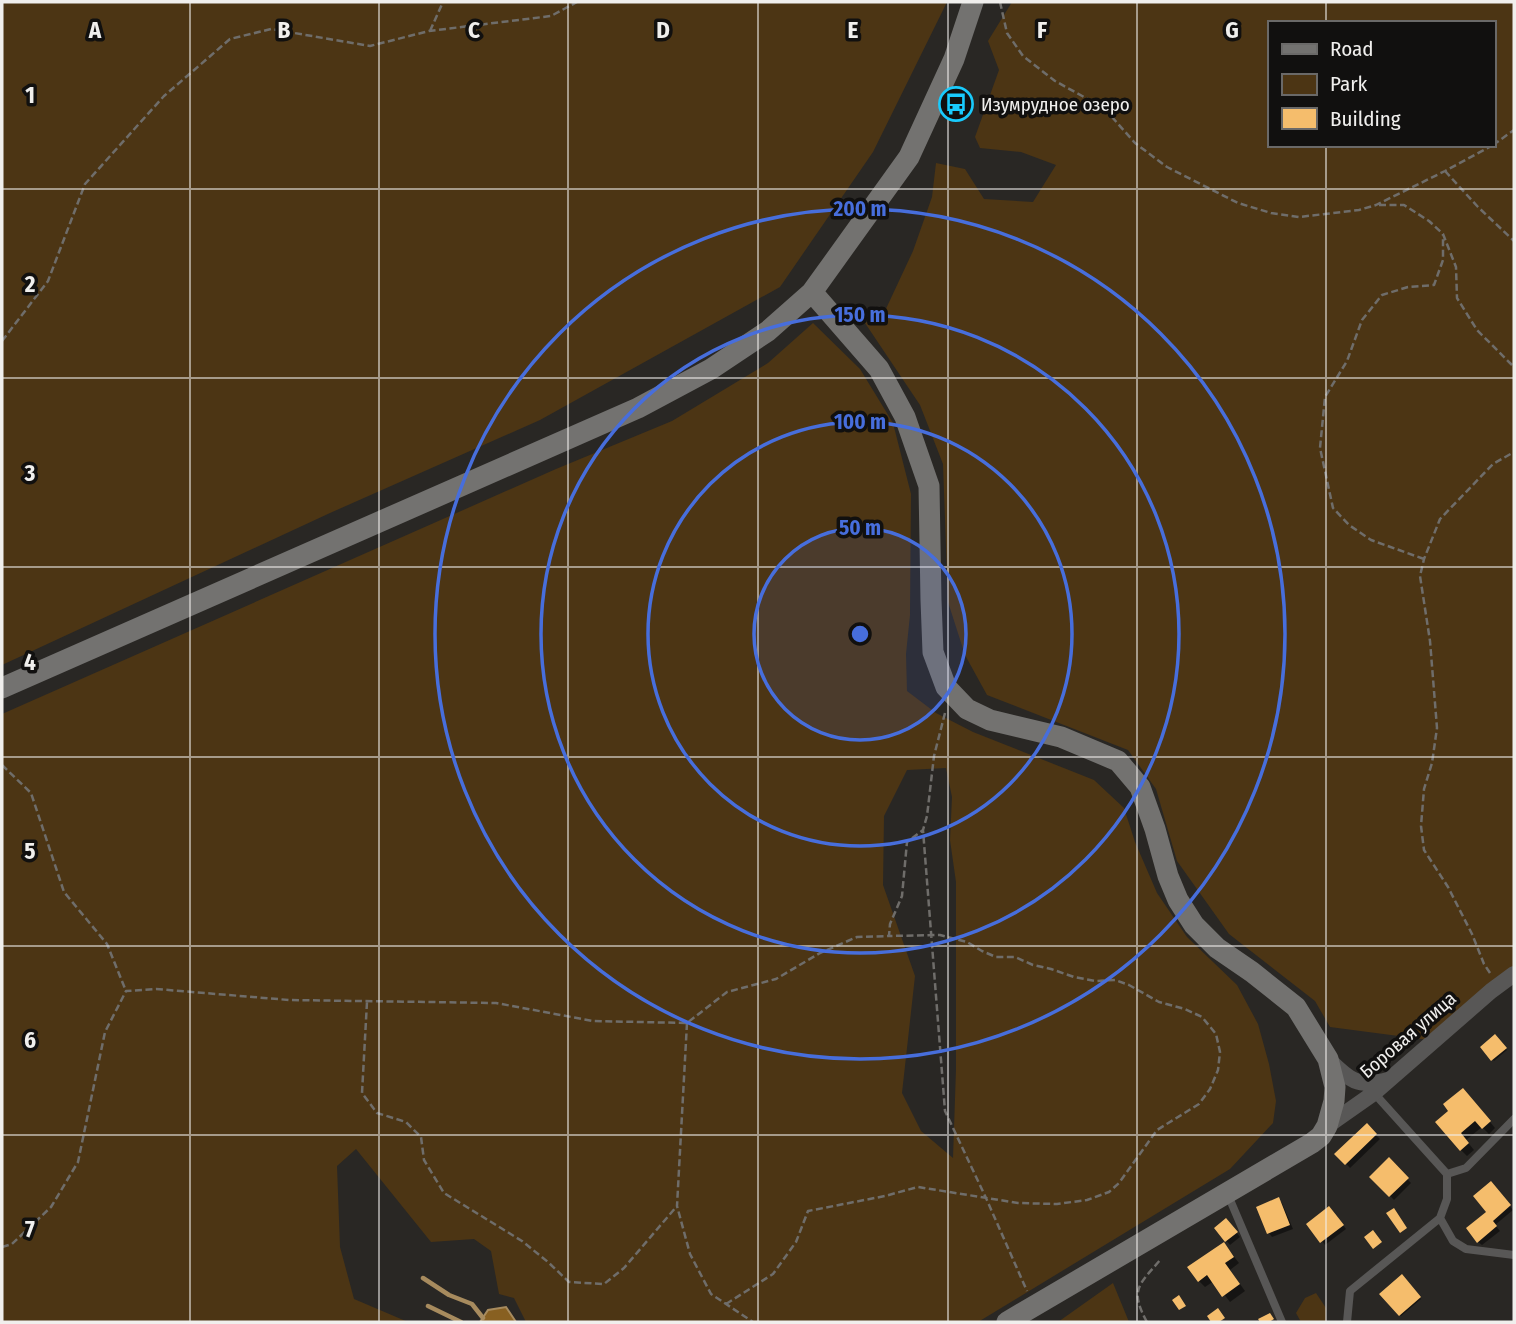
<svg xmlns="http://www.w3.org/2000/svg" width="1516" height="1324" font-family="'Fira Sans Condensed',sans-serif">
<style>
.green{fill:#4c3514;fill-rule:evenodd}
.water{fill:#886021;stroke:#a78b5e;stroke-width:2}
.shadow{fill:#0007}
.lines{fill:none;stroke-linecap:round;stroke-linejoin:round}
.stream{stroke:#a78b5e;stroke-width:4.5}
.building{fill:#f5bd6c}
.path{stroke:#6f6d6a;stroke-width:2.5;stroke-dasharray:7 3.5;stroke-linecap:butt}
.lane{stroke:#585756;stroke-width:8}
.street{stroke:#585756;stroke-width:16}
.secondary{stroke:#737270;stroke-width:21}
.grid{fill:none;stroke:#f0efed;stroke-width:2;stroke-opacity:0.55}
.ring{fill:none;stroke:#476edc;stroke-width:3.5}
.labels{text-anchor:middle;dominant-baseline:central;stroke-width:7;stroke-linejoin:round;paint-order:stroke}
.poi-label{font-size:19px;fill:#f0efed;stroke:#11100f;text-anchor:start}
.street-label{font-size:19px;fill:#f0efed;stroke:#11100f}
.grid-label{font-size:23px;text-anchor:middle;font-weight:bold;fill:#f0efed;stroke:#11100f;stroke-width:7;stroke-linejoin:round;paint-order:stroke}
.centre{fill:#476edc;stroke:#11100f;stroke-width:3.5}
.ring-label{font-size:21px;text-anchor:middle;font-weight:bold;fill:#476edc;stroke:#11100f;stroke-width:7;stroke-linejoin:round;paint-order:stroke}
</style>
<rect width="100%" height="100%" fill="#292724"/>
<path class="green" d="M 2,2 L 947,2 L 873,152 L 780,287 L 540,420 L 330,513 L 2,665 Z
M 1012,2 L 1514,2 L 1514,967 L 1429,1040 L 1330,1027 L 1315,1001 L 1229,934 L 1177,861 L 1156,789 L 1128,750 L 987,695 L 965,655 L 948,602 L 943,464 L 920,405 L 865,323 L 884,313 L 913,251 L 932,197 L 936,163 L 965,169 L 984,199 L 1033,202 L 1056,165 L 1021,152 L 980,148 L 975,137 L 999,70 L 988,41 ZM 1269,23 L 1493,23 L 1493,145 L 1269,145 Z
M 813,323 L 860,369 L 893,423 L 911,494 L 910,615 L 906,654 L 907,691 L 936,713 L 973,732 L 1094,780 L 1124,808 L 1135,842 L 1157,893 L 1187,937 L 1237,985 L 1258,1024 L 1269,1064 L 1276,1101 L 1273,1123 L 1230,1169 L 978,1322 L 526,1322 L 514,1298 L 499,1294 L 491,1251 L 474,1239 L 431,1242 L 356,1149 L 337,1166 L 340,1247 L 354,1299 L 408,1322 L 2,1322 L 2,714 L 556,469 L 672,421 L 768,363 ZM 946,768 L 952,797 L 950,840 L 956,882 L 956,1069 L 953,1158 L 921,1131 L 902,1093 L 915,976 L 883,885 L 884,816 L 907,770 Z
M 1113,1283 L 1129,1322 L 1058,1322 Z
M 1316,1293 L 1326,1308 L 1326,1322 L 1301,1322 L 1296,1313 L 1305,1298 Z"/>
<path class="water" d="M 506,1307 L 516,1322 L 480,1322 L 488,1310 Z"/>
<path class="shadow" d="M 1495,1036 L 1507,1050 L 1494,1061 L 1482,1047 Z
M 1469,1096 L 1495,1128 L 1489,1134 L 1482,1127 L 1466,1140 L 1474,1150 L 1467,1156 L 1461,1150 L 1451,1111 Z
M 1367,1126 L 1380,1139 L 1350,1168 L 1337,1154 Z
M 1389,1160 L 1411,1183 L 1394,1200 L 1372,1177 Z
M 1494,1187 L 1513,1210 L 1495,1225 L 1500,1231 L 1482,1245 L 1478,1242 L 1489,1212 Z
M 1278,1199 L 1282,1203 L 1293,1229 L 1272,1237 L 1269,1233 Z
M 1333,1212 L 1346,1229 L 1325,1245 L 1322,1241 Z
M 1230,1224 L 1240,1237 L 1230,1245 L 1216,1228 Z
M 1224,1244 L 1239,1263 L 1230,1270 L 1245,1291 L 1230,1302 L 1214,1281 L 1205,1287 L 1199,1281 Z
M 1402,1277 L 1421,1299 L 1401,1316 L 1382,1294 Z"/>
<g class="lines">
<path class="stream" d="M 423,1278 L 449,1295 L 472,1304 L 483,1318
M 428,1306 L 461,1322"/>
</g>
<path class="building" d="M 1495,1034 L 1507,1048 L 1491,1061 L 1480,1047 Z
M 1463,1088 L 1491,1121 L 1482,1129 L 1475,1121 L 1461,1133 L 1469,1143 L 1460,1151 L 1435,1122 L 1448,1111 L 1443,1104 Z
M 1367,1123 L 1377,1134 L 1345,1165 L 1334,1154 Z
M 1389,1157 L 1409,1178 L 1389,1197 L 1369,1177 Z
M 1491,1181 L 1511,1205 L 1493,1221 L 1497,1226 L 1477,1243 L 1466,1228 L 1486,1212 L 1473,1196 Z
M 1279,1197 L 1290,1225 L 1267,1234 L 1256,1207 Z
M 1329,1206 L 1344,1225 L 1320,1243 L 1306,1224 Z
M 1394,1208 L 1407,1228 L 1400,1233 L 1386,1213 Z
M 1226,1218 L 1238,1232 L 1225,1242 L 1214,1228 Z
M 1373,1230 L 1382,1242 L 1373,1249 L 1364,1237 Z
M 1224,1242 L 1234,1257 L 1225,1263 L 1240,1284 L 1222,1297 L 1207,1275 L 1198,1282 L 1187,1267 Z
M 1402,1274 L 1421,1297 L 1399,1316 L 1379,1294 Z
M 1179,1295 L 1186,1306 L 1179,1310 L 1172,1300 Z
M 1218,1308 L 1225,1318 L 1219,1322 L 1211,1322 L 1207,1316 Z
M 1270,1313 L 1274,1319 L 1269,1322 L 1260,1322 L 1258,1319 Z"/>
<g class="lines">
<path class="path" d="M 1000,2 L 1007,33 L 1023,56 L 1055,81 L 1104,108 L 1135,143 L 1167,167 L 1238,203 L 1271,213 L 1299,217 L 1359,210 L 1376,205 L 1445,171 L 1493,145
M 430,31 L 443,2
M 1493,145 L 1514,130
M 1445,171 L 1478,207 L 1514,241
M 1379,205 L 1404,205 L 1429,221 L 1443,234 L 1456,267 L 1457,298 L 1477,330 L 1514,367
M 2,341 L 48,281 L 85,184 L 164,96 L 230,39 L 271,29 L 370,46 L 429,31 L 551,16 L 577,2
M 1424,559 L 1371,540 L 1349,525 L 1333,508 L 1320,448 L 1325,397 L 1347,361 L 1362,320 L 1382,295 L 1408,287 L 1434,285 L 1443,260 L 1443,234
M 945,713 L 934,756 L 927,816 L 923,830 L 945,1111 L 986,1198 L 1027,1291
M 2,765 L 31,793 L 64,892 L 107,944 L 126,991
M 1490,973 L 1484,964 L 1472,934 L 1448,887 L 1424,850 L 1421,826 L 1424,789 L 1432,763 L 1437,728 L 1430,641 L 1420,576 L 1424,559 L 1440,519 L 1493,464 L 1514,452
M 367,1002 L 362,1093 L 377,1113 L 406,1122 L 421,1137 L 424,1160 L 444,1193 L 522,1241 L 548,1262 L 569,1282 L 604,1284 L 624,1268 L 677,1206
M 687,1023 L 677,1206 L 690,1254 L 711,1294 L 753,1322
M 2,1247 L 12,1244 L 51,1207 L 78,1162 L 105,1032 L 126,991 L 156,989 L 289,1000 L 496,1003 L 593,1021 L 687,1023 L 727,992 L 776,979 L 820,953 L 857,937 L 889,936 L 890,924 L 902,896 L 907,842 L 923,830
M 726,1304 L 773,1274 L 796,1242 L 808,1211 L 885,1196 L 918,1187 L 1018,1203 L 1057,1204 L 1087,1200 L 1109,1192 L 1119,1183 L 1157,1130 L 1199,1104 L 1210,1089 L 1218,1070 L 1220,1052 L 1216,1034 L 1202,1017 L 1185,1009 L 1159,1002 L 1129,985 L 1115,980 L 1095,981 L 1074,977 L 1051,969 L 1033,965 L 1015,957 L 996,957 L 982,951 L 967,942 L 940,935 L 889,936
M 1147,1322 C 1129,1289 1139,1285 1161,1259"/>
<path class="lane" d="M 1447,1174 L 1466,1168 L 1514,1119
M 1228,1195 L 1282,1322
M 1440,1218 L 1453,1241 L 1466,1249 L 1514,1255
M 1347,1322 L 1350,1291 L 1440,1218 L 1447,1199 L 1447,1174 L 1374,1093"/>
<path class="street" d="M 1329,1060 C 1349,1080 1358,1088 1388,1080
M 1327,1126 L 1374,1093 L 1491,991 L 1514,974"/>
<path class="secondary" d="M 812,292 L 879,369 L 905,417 L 929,486 L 931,600 L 933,652 L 946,687 L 967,709 L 990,720 L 1061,737 L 1118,761 L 1140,787 L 1155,829 L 1168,876 L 1178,900 L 1194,925 L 1217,948 L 1252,972 L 1296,1007 L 1328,1059 L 1335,1087 L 1334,1101 L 1327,1126 L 1321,1136 L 1312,1143 L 1007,1322
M 2,688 L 638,408 L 711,369 L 768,331 L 812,292 L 909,157 L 954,59 L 973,2"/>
</g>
<path class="grid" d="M 190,2 L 190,1322M 379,2 L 379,1322M 568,2 L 568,1322M 758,2 L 758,1322M 948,2 L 948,1322M 1137,2 L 1137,1322M 1326,2 L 1326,23M 1326,145 L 1326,1322M 2,189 L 1514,189M 2,378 L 1514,378M 2,567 L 1514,567M 2,757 L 1514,757M 2,946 L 1514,946M 2,1135 L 1514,1135"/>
<circle cx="860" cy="634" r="106" fill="#476edc" fill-opacity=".12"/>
<g class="ring">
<circle cx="860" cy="634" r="106"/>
<circle cx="860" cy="634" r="212"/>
<circle cx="860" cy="634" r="319"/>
<circle cx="860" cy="634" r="425"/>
</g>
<defs>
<g id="bus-ring" transform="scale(1.75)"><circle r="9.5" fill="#11100f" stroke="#19cafc" stroke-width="1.5"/><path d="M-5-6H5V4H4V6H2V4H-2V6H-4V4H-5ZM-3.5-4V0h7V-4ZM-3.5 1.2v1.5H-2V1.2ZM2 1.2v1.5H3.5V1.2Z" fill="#19cafc"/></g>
</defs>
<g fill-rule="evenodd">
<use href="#bus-ring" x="956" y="104"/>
</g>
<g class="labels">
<g class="poi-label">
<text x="981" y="104">Изумрудное озеро</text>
</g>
<g class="street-label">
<text transform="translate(1408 1035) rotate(-41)">Боровая улица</text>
</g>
</g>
<g class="grid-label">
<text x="95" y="38">A</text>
<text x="284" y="38">B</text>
<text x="474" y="38">C</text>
<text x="663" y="38">D</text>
<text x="853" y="38">E</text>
<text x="1042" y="38">F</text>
<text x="1232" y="38">G</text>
<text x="30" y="103">1</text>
<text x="30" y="292">2</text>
<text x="30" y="481">3</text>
<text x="30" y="670">4</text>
<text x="30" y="859">5</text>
<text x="30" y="1048">6</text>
<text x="30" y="1237">7</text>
</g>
<circle cx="860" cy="634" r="10" class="centre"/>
<g class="ring-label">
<text x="860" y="216">200 m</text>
<text x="860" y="322">150 m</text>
<text x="860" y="429">100 m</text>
<text x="860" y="535">50 m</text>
</g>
<rect width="1516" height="1324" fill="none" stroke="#f0efed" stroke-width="7"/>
<rect x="1268" y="21" width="228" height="126" fill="#11100f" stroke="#6a6968" stroke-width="2"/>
<rect x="1282" y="44" width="35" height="10" fill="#737270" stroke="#6a6968" stroke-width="2"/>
<text x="1330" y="56" font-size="21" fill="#f0efed">Road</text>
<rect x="1282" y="74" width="35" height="21" fill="#4c3514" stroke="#6a6968" stroke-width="2"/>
<text x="1330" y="91" font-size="21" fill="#f0efed">Park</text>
<rect x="1282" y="108" width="35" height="21" fill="#f5bd6c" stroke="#6a6968" stroke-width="2"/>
<text x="1330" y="126" font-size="21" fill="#f0efed">Building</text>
</svg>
